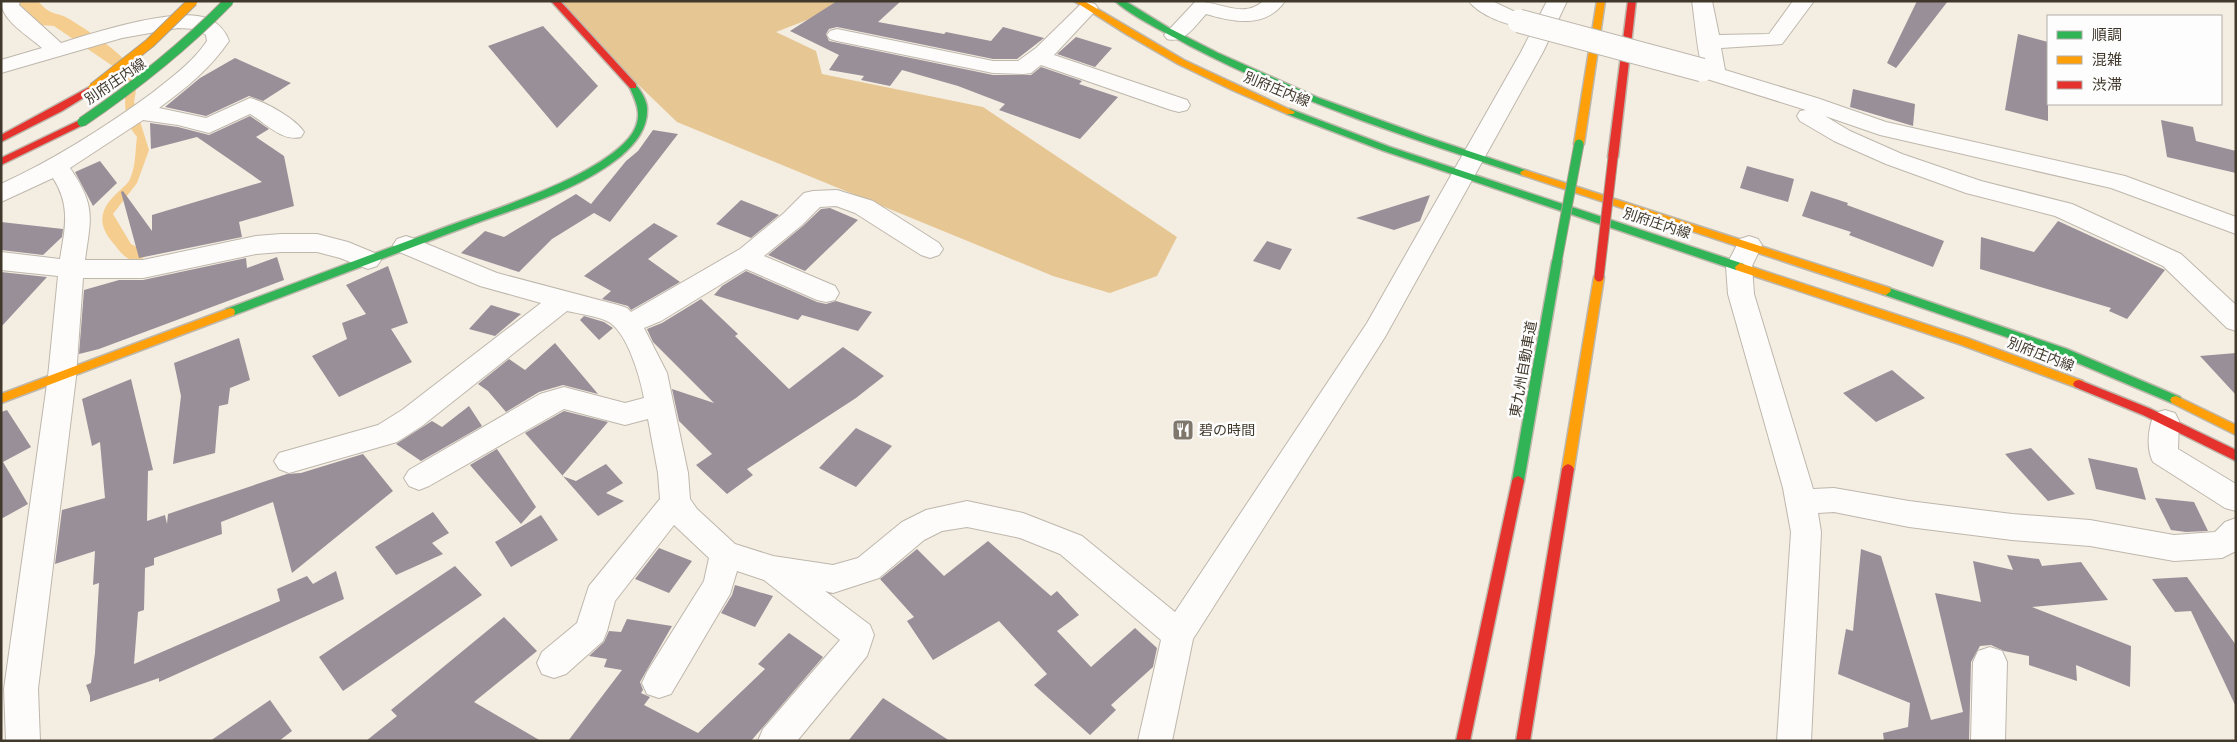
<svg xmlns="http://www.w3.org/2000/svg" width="2237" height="742" font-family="Mulish,'Noto Sans JP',sans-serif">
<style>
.forest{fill:#e6c692}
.water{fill:#f5ce8f}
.building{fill:#998f98}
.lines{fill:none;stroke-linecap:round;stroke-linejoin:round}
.street-casing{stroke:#beb7ac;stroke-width:2}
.fast-casing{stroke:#beb7ac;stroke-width:3}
.slow-casing{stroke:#beb7ac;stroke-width:3}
.jam-casing{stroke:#beb7ac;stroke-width:3}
.street{fill:#fdfcfb;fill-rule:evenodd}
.fast{fill:#30b455;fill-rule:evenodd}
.slow{fill:#ff9f0a;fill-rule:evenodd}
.jam{fill:#e5322d;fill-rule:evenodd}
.street-bridge-casing{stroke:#beb7ac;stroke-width:25;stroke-linecap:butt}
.fast-bridge-casing{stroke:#aba292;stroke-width:11;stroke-linecap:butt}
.slow-bridge-casing{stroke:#aba292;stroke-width:11;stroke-linecap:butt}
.jam-bridge-casing{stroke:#aba292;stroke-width:11;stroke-linecap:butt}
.street-bridge{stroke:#fdfcfb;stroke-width:23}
.fast-bridge{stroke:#30b455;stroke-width:9}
.slow-bridge{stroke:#ff9f0a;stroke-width:9}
.jam-bridge{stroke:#e5322d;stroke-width:9}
.labels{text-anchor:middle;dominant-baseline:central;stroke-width:5;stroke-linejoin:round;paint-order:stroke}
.street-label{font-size:14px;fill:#40382b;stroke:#fdfdfd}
.poi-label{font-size:14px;fill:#40382b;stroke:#fdfdfd;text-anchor:start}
</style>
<rect width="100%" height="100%" fill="#f4ede2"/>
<path class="forest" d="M 551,1 L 840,1 L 846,5 L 776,32 L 816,51 L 822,74 L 983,107 L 1177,237 L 1157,276 L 1110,293 L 1053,276 L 677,122 Z"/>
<path class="water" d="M 16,1 L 38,1 C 51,17 57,11 71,20 C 93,34 121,52 136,73 L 136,90 L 134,102 L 149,150 L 137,183 L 113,214 L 131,244 L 146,252 L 144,257 L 138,262 C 126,260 121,253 114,244 C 97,225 99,210 117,193 C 121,189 127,185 130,179 C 136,165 135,152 137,137 C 116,112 132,93 120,71 L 54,26 L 39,25 L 20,11 Z"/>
<path class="building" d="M 837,1 L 901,1 L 878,22 L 944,34 L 946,32 L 991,41 L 1003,27 L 1044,38 L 1017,59 L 993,59 L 837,27 L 829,29 L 826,34 L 829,41 L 993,75 L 1031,75 L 1041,67 L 1082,81 L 1079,84 L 1118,97 L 1080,139 L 999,110 L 1005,104 L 958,86 L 902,70 L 890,86 L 861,80 L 864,76 L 829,70 L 839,55 L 790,31 Z
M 1917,1 L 1948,1 L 1896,68 L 1887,63 Z
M 543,26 L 598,86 L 557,128 L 488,46 Z
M 2018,34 L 2048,42 L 2048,121 L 2005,110 Z
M 1076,37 L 1112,48 L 1095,67 L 1057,54 Z
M 235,58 L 291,83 L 263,101 L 249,96 L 206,116 L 165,107 L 200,78 Z
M 1853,89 L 1915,104 L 1913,126 L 1850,107 Z
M 250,116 L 269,129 L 256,137 L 284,156 L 294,206 L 239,222 L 242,237 L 139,258 L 121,192 L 123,191 L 152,231 L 152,215 L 262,182 L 197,137 L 151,149 L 150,123 L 178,127 L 209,135 Z
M 2161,120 L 2193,127 L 2196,141 L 2236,151 L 2236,173 L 2167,157 Z
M 653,130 L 678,134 L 610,222 L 594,213 L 552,239 L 519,272 L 461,253 L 485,231 L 504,237 L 576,194 L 591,204 L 626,161 L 638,151 Z
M 100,161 L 117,183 L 93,206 L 75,172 Z
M 1747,166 L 1794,179 L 1788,202 L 1740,188 Z
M 1811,191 L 1848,203 L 1847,205 L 1944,241 L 1933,267 L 1849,235 L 1851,232 L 1802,216 Z
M 1430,195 L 1420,221 L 1394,230 L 1356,218 Z
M 741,200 L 779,215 L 751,238 L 716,224 Z
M 830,208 L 858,220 L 805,271 L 768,255 L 803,226 L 821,209 Z
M 2058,221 L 2165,270 L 2127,319 L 2109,311 L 2111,308 L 1980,269 L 1981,237 L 2034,252 Z
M 1,222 L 63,229 L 62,237 L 43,255 L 1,250 Z
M 654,223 L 678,236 L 648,259 L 680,282 L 631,310 L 628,306 L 602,299 L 611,291 L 584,276 Z
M 1267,241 L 1292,249 L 1280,270 L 1253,261 Z
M 277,257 L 284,280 L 99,349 L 79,354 L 84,290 L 119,280 L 143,280 L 246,258 L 247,268 Z
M 388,266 L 408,323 L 391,329 L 412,362 L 339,397 L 312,356 L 347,339 L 342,323 L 366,314 L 346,285 Z
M 746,271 L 817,302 L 826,304 L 836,301 L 872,312 L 858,331 L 802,315 L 798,320 L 714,295 L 722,286 Z
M 1,272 L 47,277 L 1,327 Z
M 701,299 L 738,334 L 735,336 L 789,389 L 843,347 L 884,376 L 856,398 L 747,469 L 753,475 L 727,494 L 696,465 L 712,454 L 679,421 L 672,389 L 714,403 L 653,342 L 647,329 L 662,323 Z
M 491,305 L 521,314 L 495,336 L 469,329 Z
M 584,316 L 604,322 L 613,328 L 599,340 L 580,320 Z
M 239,338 L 250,380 L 230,388 L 228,404 L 219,406 L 215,453 L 173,464 L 181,396 L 174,363 Z
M 555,343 L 598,394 L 563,385 L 539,392 L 506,412 L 488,391 L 478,384 L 509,359 L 525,370 Z
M 2236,353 L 2236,395 L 2200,356 Z
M 1892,370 L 1925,398 L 1876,422 L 1843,393 Z
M 131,379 L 153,470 L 148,471 L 147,521 L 165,515 L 167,524 L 168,514 L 287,474 L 301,473 L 363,454 L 393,491 L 292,573 L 273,502 L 221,522 L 222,534 L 154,558 L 154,565 L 145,568 L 144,610 L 138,612 L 134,664 L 280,601 L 277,589 L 307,576 L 313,584 L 336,571 L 344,599 L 159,682 L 159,678 L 90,702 L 90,696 L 86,685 L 91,683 L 95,653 L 99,583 L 93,585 L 95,551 L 55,564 L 62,510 L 105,498 L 100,442 L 92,446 L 82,399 Z
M 469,406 L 482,426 L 421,461 L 396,444 L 432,421 L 442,427 Z
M 7,410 L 31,447 L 3,462 L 28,504 L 1,519 L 1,412 Z
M 564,411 L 608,422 L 562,476 L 576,481 L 606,464 L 623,483 L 606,493 L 624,501 L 598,516 L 525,433 Z
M 856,428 L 892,446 L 856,487 L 819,468 Z
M 2031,448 L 2075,494 L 2048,501 L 2005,454 Z
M 497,449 L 536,507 L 521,524 L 470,465 Z
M 2088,458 L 2137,468 L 2146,500 L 2096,489 Z
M 2155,498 L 2194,502 L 2208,531 L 2186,532 L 2171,530 Z
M 433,512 L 449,533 L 432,543 L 443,554 L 396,575 L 375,547 Z
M 541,515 L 558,540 L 511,567 L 495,542 Z
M 988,541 L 1051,596 L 1057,591 L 1079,615 L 1057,631 L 1091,667 L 1135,628 L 1157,648 L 1153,667 L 1111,705 L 1116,710 L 1090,735 L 1034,685 L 1047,674 L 999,621 L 933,660 L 907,621 L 914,617 L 880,579 L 917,549 L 944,576 Z
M 659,548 L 692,561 L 669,593 L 635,579 Z
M 1861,549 L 1881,556 L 1931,720 L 1963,712 L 1935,593 L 1981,602 L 1973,561 L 2013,570 L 2007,555 L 2039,559 L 2042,566 L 2081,562 L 2108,600 L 2032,607 L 2131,646 L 2130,687 L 2076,665 L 2077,681 L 2029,665 L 2029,656 L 2004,651 L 1991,645 L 1980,646 L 1971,662 L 1969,741 L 1884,741 L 1883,733 L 1908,727 L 1910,703 L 1838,674 L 1846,629 L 1853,631 Z
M 455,566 L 482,595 L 343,691 L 319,657 Z
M 2187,577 L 2236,645 L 2236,707 L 2191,611 L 2175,612 L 2152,579 Z
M 735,585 L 773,596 L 755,627 L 721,613 L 732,595 Z
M 504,617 L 537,651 L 474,702 L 541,741 L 366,741 L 397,716 L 391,710 Z
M 627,619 L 672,626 L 640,682 L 643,690 L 641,693 L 650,697 L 644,705 L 698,733 L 765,669 L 758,664 L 789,633 L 823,657 L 751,741 L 568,741 L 622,670 L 604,667 L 607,659 L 589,656 L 604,642 L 609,631 L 621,632 Z
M 883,698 L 950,741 L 848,741 Z
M 270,700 L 292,731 L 279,741 L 210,741 Z"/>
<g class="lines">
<g class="street-casing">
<path id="street" d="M 1,1 L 20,1 L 19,5 L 61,43 C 93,33 179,5 209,19 C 219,24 225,30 229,41 C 210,69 186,88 159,108 L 206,118 L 250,98 C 266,102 296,119 304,132 L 301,137 C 282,142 266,123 250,114 L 209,133 L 178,125 L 143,120 L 70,168 C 96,206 91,217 85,260 L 143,260 L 256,236 L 281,234 L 317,234 L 348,242 L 377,254 L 381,260 L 377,266 L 368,269 L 340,258 L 317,252 L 281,252 L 256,254 L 143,278 L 83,278 L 76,377 L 38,689 L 40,741 L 6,741 L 4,689 L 48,377 L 58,276 L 1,270 L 1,252 L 60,259 C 65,228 71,206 53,178 L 1,202 L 1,184 C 55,159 104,128 152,93 C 172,77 193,62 207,41 L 206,35 L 196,29 L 178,28 L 122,38 L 1,73 L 1,60 L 42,48 C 29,36 1,21 1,1 Z
M 1263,1 L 1285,1 C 1266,29 1233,22 1206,14 C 1195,26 1184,44 1167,39 L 1164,35 L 1195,2 C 1218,0 1243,20 1263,1 Z
M 1469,1 L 1492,1 L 1526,17 L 1529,21 L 1526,25 C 1512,29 1477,14 1469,1 Z
M 1547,1 L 1567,1 L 1543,52 L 1385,337 L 1193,639 L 1172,741 L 1138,741 L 1161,640 L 1060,554 L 1020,538 L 967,527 L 942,531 L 924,540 L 879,578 L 833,593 L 825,591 L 870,625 L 874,635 L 867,656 L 797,741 L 758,741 L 763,729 L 840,640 L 764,580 L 737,571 L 730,594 L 671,694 L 659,698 L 647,694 L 642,683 L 647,672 L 704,581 L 709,558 L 674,525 L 615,601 L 607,631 L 603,641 L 566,674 L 554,678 L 542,674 L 537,663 L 542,652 L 577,623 L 589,586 L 660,499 L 658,473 L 648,419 L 625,425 L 564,409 L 429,486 L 419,490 L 409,486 L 404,478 L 409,470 L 540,394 L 564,387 L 625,403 L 644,398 C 640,377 628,334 609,322 C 598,316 580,314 567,311 L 422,426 L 397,442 L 289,473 L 279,469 L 274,461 L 279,453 L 378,425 L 402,410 L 541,303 L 480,286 L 397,251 L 393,245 L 397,239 L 406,236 L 415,239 L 497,273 L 618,305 L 627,308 L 631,312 L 740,249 L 784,213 L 804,193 L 813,191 L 837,190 L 873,201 L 939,243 L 943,249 L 939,255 L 930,258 L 921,255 L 855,213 L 836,206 L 820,207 L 802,225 L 764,256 L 835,286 L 839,293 L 835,300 L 826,302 L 817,300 L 746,269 L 661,321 L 644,328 L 667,373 L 688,473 L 690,499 L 697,509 L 735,544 L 773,556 L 833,565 L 858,558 L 902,522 L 926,510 L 967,501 L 1023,513 L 1082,536 L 1175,612 L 1367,323 L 1521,52 Z
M 1692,1 L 1712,1 L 1719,35 L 1769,34 L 1793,1 L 1814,1 L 1782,44 L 1721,48 L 1725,70 L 1817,98 L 1886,122 L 2125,176 L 2236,217 L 2236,234 L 2111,188 L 1880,135 L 1825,116 L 1850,131 L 1902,154 L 1981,181 L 2072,204 L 2181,254 L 2236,305 L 2236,331 L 2227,328 L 2163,266 L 2055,216 L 1966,193 L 1886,164 L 1834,141 L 1800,121 L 1797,116 L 1800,111 L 1806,110 L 1707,79 C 1698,66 1695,19 1692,1 Z
M 1088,2 L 1095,4 L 1098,8 L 1054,55 L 1187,100 L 1190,105 L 1187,110 L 1179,112 L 1171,110 L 1041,65 L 1031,73 L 1023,74 L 993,73 L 837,41 L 830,39 L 827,35 L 830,31 L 837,29 L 993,61 L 1018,61 L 1036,48 L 1081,4 Z
M 1749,236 L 1758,239 L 1762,245 L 1752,266 L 1754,294 L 1813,489 L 1834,488 L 1909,501 L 2012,514 L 2090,520 L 2174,535 L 2215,532 L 2225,522 L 2236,518 L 2236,551 L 2222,558 L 2174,561 L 2090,546 L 2012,540 L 1909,527 L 1834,512 L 1818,513 L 1821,532 L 1811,741 L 1777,741 L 1791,532 L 1783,488 L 1728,294 L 1726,266 L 1740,239 Z
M 2165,410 L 2175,413 L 2179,421 L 2178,449 L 2236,484 L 2236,511 L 2225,508 L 2153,462 C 2146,449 2148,426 2155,413 Z
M 1990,647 L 2002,651 L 2007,662 L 2005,741 L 1971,741 L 1973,662 L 1978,651 Z"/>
</g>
<g class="fast-casing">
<path id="fast" d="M 1115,1 L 1125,1 L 1169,28 L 1218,53 L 1319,98 L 1424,136 L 1528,171 L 1530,173 L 1528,175 L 1522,175 C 1409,138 1295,101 1190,46 C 1169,34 1132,17 1115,1 Z
M 633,83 C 639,86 647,101 647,108 C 648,128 636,143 621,156 C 581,189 520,207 471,225 C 392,255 313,285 234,315 L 226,315 L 225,312 L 226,309 C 298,282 370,255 443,228 C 494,209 594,179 629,138 C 644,119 638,105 629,86 Z
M 1290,109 L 1390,147 L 1744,264 L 1745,267 L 1744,270 L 1736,270 L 1384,151 L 1287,114 L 1287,110 Z
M 1557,257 L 1562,261 L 1524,481 L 1522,484 L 1518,486 L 1514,484 L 1512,481 L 1552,261 Z
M 1886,287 L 2067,349 L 2180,397 L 2182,400 L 2180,403 L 2172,403 L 2059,355 L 1882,294 L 1881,291 Z"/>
</g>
<g class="slow-casing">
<path id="slow" d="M 1074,1 L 1084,1 L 1184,60 L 1295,112 L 1293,114 L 1287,114 L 1232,90 L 1178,64 L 1126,34 Z
M 1597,1 L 1605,1 L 1584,144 L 1579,147 L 1574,144 Z
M 1525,170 L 1890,288 L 1891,291 L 1886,295 L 1882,294 L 1522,175 L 1520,173 L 1522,171 Z
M 1740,263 L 1967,338 L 2083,381 L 2085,384 L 2083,387 L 2075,387 L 1959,344 L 1736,270 L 1735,267 Z
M 1599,273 L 1604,277 L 1574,469 L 1572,472 L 1568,474 L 1564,472 L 1562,469 L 1594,277 Z
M 230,308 L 234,309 L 235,312 L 234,315 L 1,403 L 1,394 Z
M 2176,396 L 2236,425 L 2236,435 L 2172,403 L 2170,400 L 2172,397 Z"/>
</g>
<g class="jam-casing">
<path id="jam" d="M 551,1 L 560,1 L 636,84 L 636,88 L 630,88 Z
M 1628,1 L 1636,1 L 1618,157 L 1613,160 L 1608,157 Z
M 93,85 L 98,88 L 96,90 L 62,111 L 1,142 L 1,135 Z
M 82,119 L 85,120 L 85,124 L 1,165 L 1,158 Z
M 2079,380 L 2151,409 L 2236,450 L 2236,461 L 2143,415 L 2075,387 L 2073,384 L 2075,381 Z
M 1568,464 L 1572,466 L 1574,469 L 1530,741 L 1516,741 L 1562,469 L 1564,466 Z
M 1518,476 L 1522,478 L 1524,481 L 1470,741 L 1456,741 L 1512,481 L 1514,478 Z"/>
</g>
<use href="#street" class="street"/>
<use href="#fast" class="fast"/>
<use href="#slow" class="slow"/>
<use href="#jam" class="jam"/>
<g class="street-bridge-casing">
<path id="street-bridge" d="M 1519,21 L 1702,70"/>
</g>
<g class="fast-bridge-casing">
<path id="fast-bridge" d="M 82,122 C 135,86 184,47 229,1
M 1557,261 L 1579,144"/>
</g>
<g class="slow-bridge-casing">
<path id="slow-bridge" d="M 93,88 L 150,43 L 193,1"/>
</g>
<g class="jam-bridge-casing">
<path id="jam-bridge" d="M 1599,277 L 1613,157"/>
</g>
<use href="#street-bridge" class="street-bridge"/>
<use href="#fast-bridge" class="fast-bridge"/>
<use href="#slow-bridge" class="slow-bridge"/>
<use href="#jam-bridge" class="jam-bridge"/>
</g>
<defs>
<g id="restaurant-square" transform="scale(1.125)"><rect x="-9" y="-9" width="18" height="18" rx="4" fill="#7f776b" stroke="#fdfdfd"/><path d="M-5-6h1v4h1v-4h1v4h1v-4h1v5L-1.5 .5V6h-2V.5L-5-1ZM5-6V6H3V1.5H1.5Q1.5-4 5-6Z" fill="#fff"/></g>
</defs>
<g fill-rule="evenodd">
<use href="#restaurant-square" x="1183" y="430"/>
</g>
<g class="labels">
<g class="street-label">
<text transform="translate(115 81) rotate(-34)">別府庄内線</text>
<text transform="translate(1277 89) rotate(22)">別府庄内線</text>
<text transform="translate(1657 223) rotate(18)">別府庄内線</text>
<text transform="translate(2041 354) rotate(21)">別府庄内線</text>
<text transform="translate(1523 369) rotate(-80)">東九州自動車道</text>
</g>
<g class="poi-label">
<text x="1199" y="430">碧の時間</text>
</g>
</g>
<rect width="2237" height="742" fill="none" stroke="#40382b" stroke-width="5"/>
<rect x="2047" y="15" width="175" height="90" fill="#fdfdfd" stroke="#b1aea9"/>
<rect x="2057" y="31" width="25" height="8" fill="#30b455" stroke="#b1aea9"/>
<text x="2092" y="40" font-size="15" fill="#40382b">順調</text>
<rect x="2057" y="56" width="25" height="8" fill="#ff9f0a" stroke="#b1aea9"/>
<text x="2092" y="65" font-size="15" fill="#40382b">混雑</text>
<rect x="2057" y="81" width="25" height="8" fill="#e5322d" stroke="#b1aea9"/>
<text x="2092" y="90" font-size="15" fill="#40382b">渋滞</text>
</svg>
